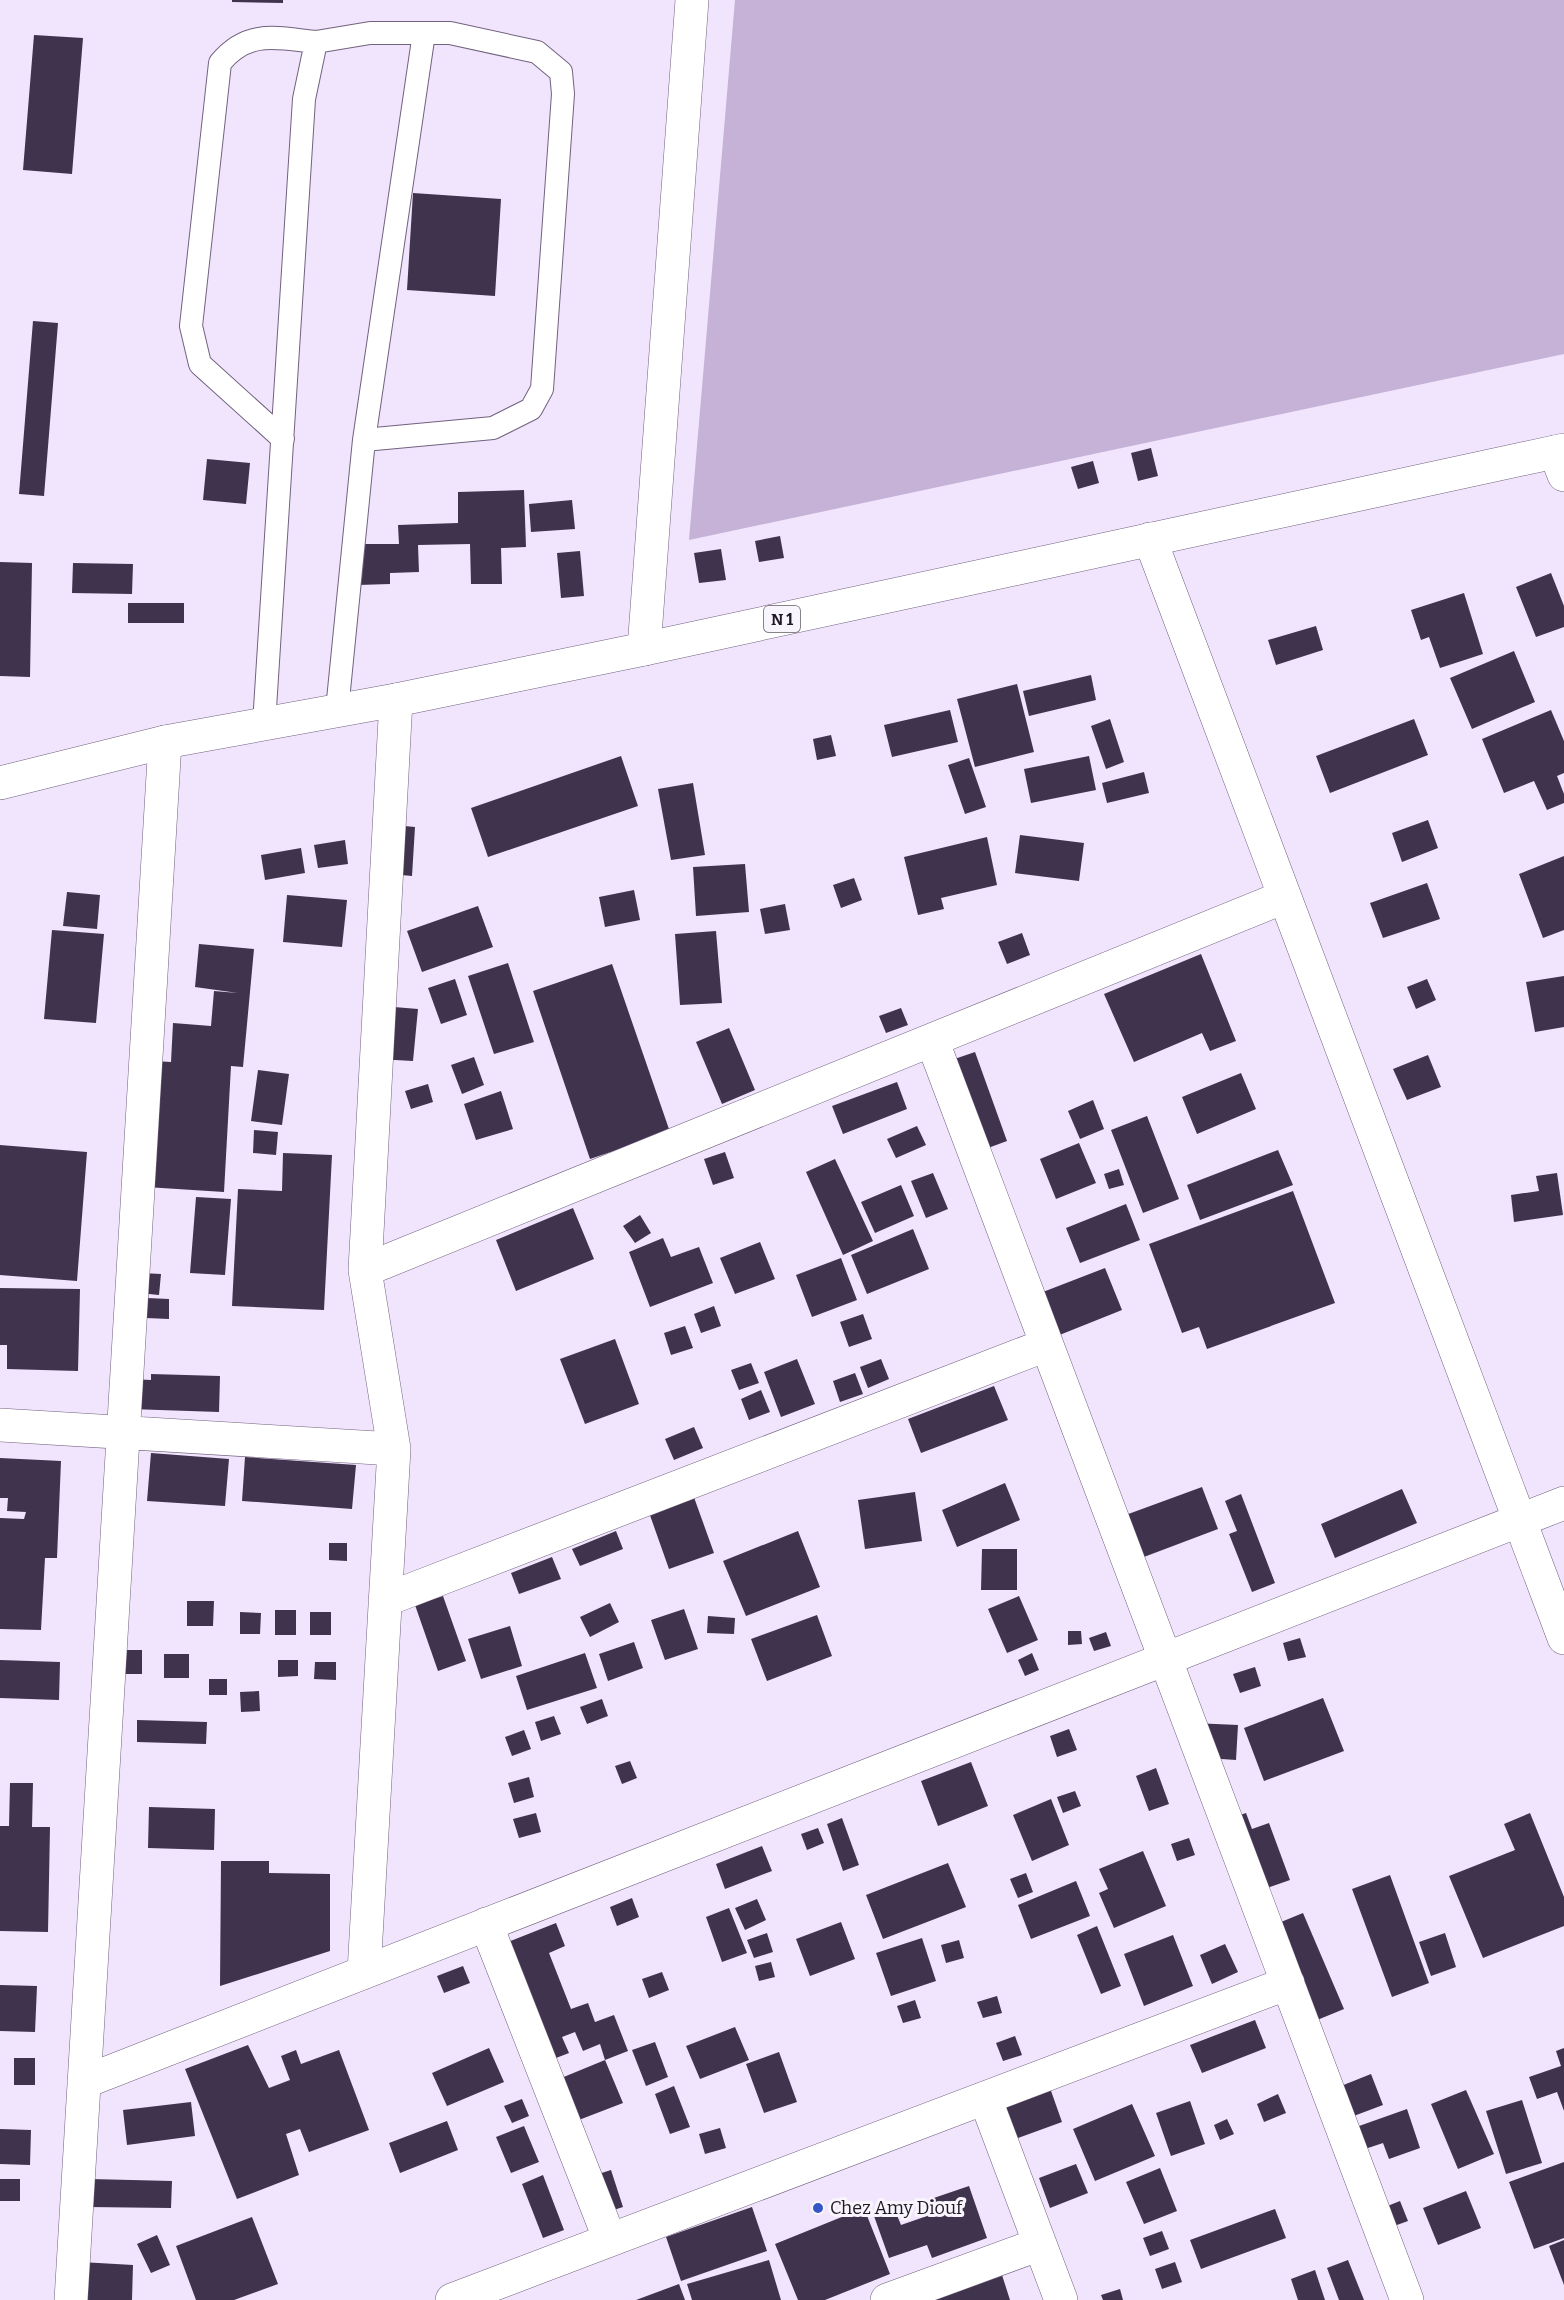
<svg xmlns="http://www.w3.org/2000/svg" width="1564" height="2300" font-family="Bitter,serif">
<style>
.green{fill:#c5b2d6}
.building{fill:#40334d}
.lines{fill:none;stroke-linecap:round;stroke-linejoin:round}
.lane-casing{stroke:#71627e;stroke-width:24}
.street-casing{stroke:#71627e;stroke-width:34}
.secondary-casing{stroke:#71627e;stroke-width:34}
.highway-casing{stroke:#71627e;stroke-width:34}
.lane{stroke:#fff;stroke-width:22}
.street{stroke:#fff;stroke-width:33}
.secondary{stroke:#fff;stroke-width:33}
.highway{stroke:#fff;stroke-width:33}
.poi-dot{fill:#3656c7;stroke:#f9f5fc;stroke-width:2}
.labels{text-anchor:middle;dominant-baseline:central;stroke-width:6;stroke-linejoin:round;paint-order:stroke}
.shield{fill:#f9f5fc;stroke:#605b65;stroke-width:1.5}
.shield-label{font-size:16px;font-weight:bold;fill:#1f1924}
.poi-label{font-size:18px;fill:#1f1924;stroke:#f9f5fc;text-anchor:start}
</style>
<rect width="100%" height="100%" fill="#f1e4fd"/>
<path class="green" d="M 735,0 L 1564,0 L 1564,354 L 689,540 Z"/>
<path class="building" d="M 232,0 L 283,0 L 283,3 L 232,2 Z
M 34,35 L 83,38 L 72,174 L 23,170 Z
M 413,193 L 501,199 L 495,296 L 407,290 Z
M 33,321 L 58,323 L 44,496 L 19,494 Z
M 1151,448 L 1158,476 L 1138,481 L 1131,453 Z
M 207,459 L 250,463 L 246,504 L 203,500 Z
M 1093,461 L 1099,483 L 1078,489 L 1071,467 Z
M 524,490 L 526,547 L 501,548 L 502,584 L 471,584 L 470,544 L 418,545 L 419,572 L 390,573 L 390,584 L 358,585 L 357,544 L 399,544 L 398,525 L 458,523 L 458,492 Z
M 572,500 L 575,529 L 531,532 L 529,504 Z
M 780,536 L 784,558 L 759,562 L 755,541 Z
M 721,549 L 726,580 L 699,583 L 694,553 Z
M 580,551 L 584,596 L 561,598 L 557,553 Z
M 0,562 L 32,563 L 30,677 L 0,676 Z
M 73,563 L 133,564 L 132,594 L 72,593 Z
M 1551,573 L 1564,606 L 1564,627 L 1536,637 L 1516,587 Z
M 1464,593 L 1483,654 L 1440,668 L 1429,637 L 1421,640 L 1411,610 Z
M 128,603 L 184,603 L 184,623 L 128,623 Z
M 1316,626 L 1323,650 L 1276,665 L 1268,640 Z
M 1514,651 L 1535,702 L 1472,729 L 1450,678 Z
M 1091,675 L 1096,700 L 1029,716 L 1023,691 Z
M 1017,684 L 1034,752 L 975,767 L 957,699 Z
M 950,710 L 958,742 L 892,757 L 884,725 Z
M 1551,710 L 1564,741 L 1564,773 L 1557,776 L 1564,794 L 1564,803 L 1547,810 L 1534,781 L 1504,793 L 1482,739 Z
M 1110,719 L 1124,762 L 1106,769 L 1091,726 Z
M 1414,719 L 1428,755 L 1330,793 L 1316,756 Z
M 831,735 L 836,756 L 817,760 L 813,739 Z
M 621,756 L 638,806 L 488,857 L 471,808 Z
M 1089,756 L 1096,790 L 1031,803 L 1024,769 Z
M 969,758 L 986,807 L 965,814 L 948,765 Z
M 1144,772 L 1149,793 L 1107,803 L 1102,783 Z
M 693,783 L 705,855 L 671,860 L 658,789 Z
M 1428,820 L 1438,848 L 1402,862 L 1392,833 Z
M 394,825 L 415,827 L 412,876 L 391,874 Z
M 1020,835 L 1084,843 L 1079,881 L 1015,873 Z
M 987,837 L 997,885 L 941,898 L 944,909 L 918,915 L 904,857 Z
M 345,840 L 348,864 L 318,868 L 314,845 Z
M 301,848 L 305,873 L 265,880 L 261,855 Z
M 1564,856 L 1564,930 L 1543,938 L 1519,874 Z
M 745,864 L 749,912 L 696,916 L 693,867 Z
M 854,878 L 862,900 L 841,908 L 833,885 Z
M 1427,883 L 1440,919 L 1383,938 L 1370,903 Z
M 634,890 L 640,920 L 605,927 L 599,897 Z
M 67,892 L 100,895 L 97,929 L 63,926 Z
M 287,895 L 347,900 L 342,947 L 283,942 Z
M 785,904 L 790,930 L 765,934 L 760,909 Z
M 478,906 L 493,947 L 422,972 L 407,931 Z
M 52,930 L 104,934 L 96,1023 L 44,1019 Z
M 716,931 L 722,1003 L 680,1005 L 675,934 Z
M 1022,933 L 1030,955 L 1007,964 L 998,942 Z
M 199,944 L 254,949 L 243,1067 L 231,1066 L 224,1192 L 146,1187 L 154,1061 L 171,1062 L 173,1023 L 211,1026 L 214,991 L 238,993 L 195,987 Z
M 1201,954 L 1236,1041 L 1210,1051 L 1202,1033 L 1134,1062 L 1104,994 Z
M 508,963 L 534,1042 L 494,1054 L 468,976 Z
M 612,964 L 670,1132 L 590,1159 L 533,991 Z
M 1564,976 L 1564,1027 L 1535,1032 L 1526,982 Z
M 455,979 L 467,1015 L 441,1024 L 428,988 Z
M 1427,979 L 1436,1000 L 1416,1009 L 1407,987 Z
M 382,1006 L 418,1009 L 413,1061 L 377,1059 Z
M 901,1008 L 908,1025 L 886,1033 L 879,1016 Z
M 729,1028 L 755,1090 L 722,1104 L 696,1042 Z
M 975,1052 L 1007,1141 L 969,1155 L 937,1065 Z
M 1428,1055 L 1441,1087 L 1407,1100 L 1393,1069 Z
M 474,1057 L 484,1085 L 462,1094 L 451,1065 Z
M 258,1070 L 289,1074 L 282,1125 L 251,1121 Z
M 1241,1073 L 1256,1109 L 1197,1134 L 1182,1097 Z
M 897,1082 L 907,1109 L 843,1134 L 832,1106 Z
M 428,1084 L 433,1102 L 411,1109 L 405,1091 Z
M 501,1091 L 513,1129 L 476,1140 L 464,1104 Z
M 1093,1100 L 1104,1129 L 1080,1139 L 1068,1111 Z
M 1147,1116 L 1179,1199 L 1143,1213 L 1111,1130 Z
M 917,1126 L 926,1145 L 896,1158 L 887,1139 Z
M 254,1130 L 278,1132 L 276,1155 L 253,1153 Z
M 1079,1143 L 1096,1183 L 1056,1199 L 1040,1159 Z
M 0,1145 L 87,1152 L 77,1281 L 0,1275 Z
M 1278,1150 L 1293,1185 L 1200,1220 L 1187,1185 Z
M 725,1152 L 734,1178 L 713,1185 L 704,1159 Z
M 283,1153 L 332,1155 L 324,1310 L 232,1306 L 238,1189 L 282,1191 Z
M 835,1159 L 873,1241 L 843,1255 L 806,1172 Z
M 1119,1169 L 1124,1185 L 1109,1189 L 1104,1174 Z
M 933,1173 L 948,1209 L 926,1218 L 911,1181 Z
M 1557,1173 L 1563,1215 L 1514,1222 L 1511,1195 L 1539,1191 L 1536,1176 Z
M 901,1185 L 914,1216 L 875,1233 L 861,1202 Z
M 1293,1191 L 1335,1303 L 1207,1349 L 1199,1327 L 1182,1333 L 1149,1244 Z
M 196,1197 L 231,1199 L 225,1275 L 190,1273 Z
M 1126,1204 L 1140,1240 L 1080,1263 L 1066,1228 Z
M 573,1208 L 594,1259 L 516,1291 L 496,1240 Z
M 640,1215 L 651,1233 L 635,1243 L 623,1226 Z
M 913,1229 L 929,1269 L 867,1294 L 851,1255 Z
M 663,1238 L 671,1257 L 699,1247 L 713,1283 L 650,1307 L 629,1252 Z
M 760,1242 L 775,1279 L 735,1294 L 720,1258 Z
M 841,1258 L 857,1300 L 812,1317 L 796,1275 Z
M 1105,1268 L 1122,1310 L 1047,1340 L 1030,1297 Z
M 141,1273 L 161,1274 L 159,1295 L 139,1293 Z
M 0,1288 L 80,1289 L 78,1371 L 7,1369 L 7,1345 L 0,1345 Z
M 147,1298 L 169,1299 L 169,1319 L 146,1318 Z
M 714,1306 L 721,1326 L 701,1333 L 694,1314 Z
M 863,1314 L 872,1339 L 849,1347 L 840,1322 Z
M 685,1326 L 693,1348 L 671,1355 L 664,1333 Z
M 615,1339 L 639,1404 L 585,1424 L 560,1359 Z
M 797,1359 L 815,1404 L 781,1417 L 764,1372 Z
M 881,1359 L 889,1379 L 868,1388 L 860,1367 Z
M 751,1363 L 759,1383 L 739,1390 L 731,1370 Z
M 855,1373 L 863,1394 L 840,1402 L 833,1381 Z
M 151,1374 L 220,1376 L 219,1412 L 130,1409 L 131,1379 L 151,1380 Z
M 994,1386 L 1008,1420 L 921,1453 L 908,1419 Z
M 761,1390 L 770,1412 L 749,1420 L 741,1399 Z
M 694,1427 L 703,1448 L 674,1460 L 665,1439 Z
M 151,1453 L 229,1459 L 225,1506 L 147,1501 Z
M 245,1457 L 356,1465 L 352,1509 L 242,1501 Z
M 0,1458 L 61,1461 L 57,1558 L 45,1558 L 41,1630 L 0,1629 L 0,1518 L 24,1519 L 26,1512 L 7,1511 L 8,1498 L 0,1498 Z
M 1005,1483 L 1020,1520 L 957,1547 L 942,1510 Z
M 1202,1487 L 1218,1529 L 1128,1563 L 1112,1520 Z
M 691,1489 L 714,1553 L 669,1569 L 646,1504 Z
M 1402,1489 L 1417,1523 L 1335,1558 L 1321,1524 Z
M 915,1492 L 922,1541 L 865,1549 L 858,1500 Z
M 1241,1494 L 1275,1583 L 1252,1592 L 1229,1534 L 1237,1531 L 1225,1501 Z
M 616,1531 L 623,1549 L 580,1566 L 572,1549 Z
M 798,1531 L 820,1587 L 746,1616 L 723,1561 Z
M 329,1543 L 347,1543 L 347,1561 L 329,1560 Z
M 982,1549 L 1017,1549 L 1017,1590 L 981,1590 Z
M 552,1557 L 561,1579 L 519,1594 L 511,1573 Z
M 443,1596 L 466,1661 L 438,1671 L 415,1605 Z
M 1019,1596 L 1038,1640 L 1007,1653 L 988,1609 Z
M 187,1601 L 214,1601 L 213,1626 L 187,1626 Z
M 610,1603 L 619,1622 L 590,1637 L 580,1617 Z
M 684,1609 L 698,1649 L 665,1660 L 651,1620 Z
M 275,1610 L 296,1610 L 296,1635 L 275,1635 Z
M 240,1612 L 261,1613 L 260,1634 L 240,1634 Z
M 310,1612 L 331,1612 L 331,1635 L 310,1635 Z
M 817,1615 L 832,1656 L 767,1681 L 751,1639 Z
M 708,1616 L 735,1618 L 734,1634 L 707,1633 Z
M 510,1626 L 522,1666 L 481,1679 L 468,1639 Z
M 1068,1631 L 1081,1631 L 1082,1644 L 1068,1645 Z
M 1106,1632 L 1111,1646 L 1094,1651 L 1089,1638 Z
M 1300,1638 L 1306,1657 L 1288,1661 L 1283,1643 Z
M 634,1642 L 643,1668 L 608,1681 L 599,1654 Z
M 121,1650 L 142,1650 L 142,1674 L 121,1674 Z
M 585,1653 L 597,1688 L 527,1710 L 516,1676 Z
M 1032,1653 L 1039,1670 L 1025,1676 L 1018,1660 Z
M 164,1654 L 189,1654 L 189,1678 L 164,1678 Z
M 0,1660 L 60,1662 L 59,1700 L 0,1698 Z
M 278,1660 L 298,1660 L 298,1676 L 278,1677 Z
M 315,1662 L 336,1662 L 336,1680 L 314,1679 Z
M 1255,1667 L 1261,1686 L 1240,1693 L 1233,1674 Z
M 209,1679 L 227,1679 L 227,1695 L 209,1695 Z
M 259,1691 L 260,1711 L 241,1712 L 240,1692 Z
M 1323,1698 L 1344,1751 L 1264,1781 L 1244,1728 Z
M 602,1699 L 608,1716 L 587,1724 L 580,1707 Z
M 554,1716 L 561,1734 L 541,1741 L 535,1722 Z
M 137,1720 L 207,1722 L 206,1744 L 137,1742 Z
M 1193,1723 L 1238,1725 L 1236,1760 L 1192,1757 Z
M 1069,1729 L 1077,1750 L 1057,1757 L 1050,1736 Z
M 524,1730 L 531,1749 L 512,1756 L 505,1737 Z
M 630,1761 L 637,1778 L 622,1784 L 615,1766 Z
M 971,1762 L 988,1806 L 938,1826 L 921,1781 Z
M 1156,1768 L 1169,1804 L 1149,1811 L 1136,1776 Z
M 529,1777 L 534,1797 L 514,1803 L 508,1783 Z
M 10,1783 L 33,1783 L 32,1827 L 50,1827 L 48,1932 L 0,1931 L 0,1826 L 9,1826 Z
M 1075,1791 L 1081,1806 L 1063,1813 L 1057,1797 Z
M 1051,1799 L 1069,1845 L 1032,1861 L 1013,1815 Z
M 149,1807 L 215,1809 L 214,1850 L 148,1848 Z
M 536,1813 L 541,1832 L 519,1838 L 513,1819 Z
M 1246,1813 L 1252,1829 L 1269,1823 L 1290,1880 L 1253,1893 L 1225,1820 Z
M 1530,1813 L 1564,1897 L 1564,1926 L 1483,1958 L 1449,1876 L 1515,1850 L 1504,1824 Z
M 842,1818 L 859,1865 L 843,1871 L 827,1824 Z
M 818,1828 L 824,1843 L 807,1850 L 801,1834 Z
M 1189,1838 L 1195,1855 L 1177,1861 L 1171,1844 Z
M 762,1846 L 772,1871 L 725,1889 L 716,1864 Z
M 1143,1851 L 1166,1906 L 1114,1928 L 1099,1893 L 1108,1889 L 1099,1869 Z
M 221,1861 L 269,1861 L 269,1873 L 330,1874 L 330,1951 L 220,1986 Z
M 948,1863 L 966,1907 L 883,1939 L 866,1895 Z
M 1026,1873 L 1033,1892 L 1018,1898 L 1010,1879 Z
M 1390,1875 L 1429,1983 L 1392,1997 L 1352,1889 Z
M 1076,1881 L 1090,1916 L 1031,1939 L 1018,1905 Z
M 632,1898 L 639,1917 L 617,1926 L 610,1907 Z
M 757,1899 L 766,1920 L 745,1930 L 735,1908 Z
M 729,1908 L 747,1953 L 722,1962 L 706,1917 Z
M 1303,1913 L 1344,2009 L 1305,2025 L 1264,1929 Z
M 841,1922 L 855,1959 L 810,1976 L 796,1939 Z
M 556,1923 L 565,1946 L 549,1953 L 571,2009 L 588,2003 L 595,2022 L 614,2015 L 628,2051 L 605,2060 L 600,2044 L 583,2051 L 575,2032 L 562,2037 L 569,2053 L 543,2063 L 498,1946 Z
M 1097,1926 L 1121,1986 L 1101,1994 L 1077,1935 Z
M 767,1933 L 773,1952 L 754,1958 L 747,1940 Z
M 1445,1933 L 1456,1967 L 1431,1976 L 1419,1942 Z
M 1173,1935 L 1193,1986 L 1144,2006 L 1124,1954 Z
M 922,1938 L 936,1981 L 891,1996 L 876,1953 Z
M 959,1940 L 964,1958 L 946,1963 L 941,1945 Z
M 1225,1944 L 1238,1972 L 1212,1984 L 1200,1955 Z
M 771,1962 L 775,1977 L 759,1981 L 755,1966 Z
M 463,1966 L 470,1983 L 444,1993 L 437,1976 Z
M 662,1972 L 669,1990 L 649,1998 L 642,1979 Z
M 0,1985 L 37,1986 L 35,2032 L 0,2031 Z
M 997,1996 L 1002,2013 L 983,2018 L 977,2002 Z
M 915,2000 L 921,2018 L 903,2023 L 897,2006 Z
M 1255,2020 L 1266,2048 L 1202,2073 L 1190,2045 Z
M 735,2027 L 749,2060 L 700,2079 L 686,2046 Z
M 1015,2036 L 1022,2055 L 1003,2061 L 996,2043 Z
M 655,2042 L 668,2077 L 646,2086 L 632,2050 Z
M 248,2045 L 269,2088 L 290,2080 L 281,2056 L 296,2050 L 301,2064 L 339,2050 L 369,2130 L 309,2152 L 300,2129 L 286,2134 L 299,2175 L 237,2199 L 185,2069 Z
M 489,2048 L 504,2082 L 447,2106 L 432,2073 Z
M 1564,2048 L 1564,2111 L 1557,2092 L 1537,2099 L 1529,2077 L 1561,2066 L 1556,2051 Z
M 779,2052 L 797,2102 L 764,2113 L 746,2064 Z
M 14,2058 L 35,2058 L 35,2085 L 14,2085 Z
M 605,2060 L 623,2103 L 571,2123 L 554,2081 Z
M 1371,2074 L 1383,2105 L 1343,2120 L 1331,2090 Z
M 674,2086 L 690,2127 L 670,2134 L 655,2094 Z
M 1050,2088 L 1062,2122 L 999,2145 L 986,2111 Z
M 1466,2090 L 1494,2154 L 1458,2169 L 1431,2104 Z
M 1278,2094 L 1286,2113 L 1264,2122 L 1257,2104 Z
M 522,2099 L 529,2116 L 512,2123 L 504,2106 Z
M 1522,2100 L 1542,2163 L 1506,2174 L 1486,2111 Z
M 1190,2101 L 1205,2144 L 1171,2156 L 1156,2113 Z
M 191,2102 L 195,2136 L 127,2145 L 123,2110 Z
M 1132,2104 L 1155,2156 L 1095,2181 L 1073,2129 Z
M 1407,2109 L 1420,2148 L 1389,2159 L 1383,2143 L 1362,2150 L 1345,2131 Z
M 1227,2119 L 1234,2134 L 1220,2140 L 1214,2125 Z
M 447,2121 L 458,2150 L 400,2173 L 389,2143 Z
M 524,2126 L 539,2162 L 511,2173 L 496,2137 Z
M 720,2128 L 726,2148 L 705,2154 L 699,2134 Z
M 0,2129 L 31,2130 L 30,2165 L 0,2164 Z
M 1564,2162 L 1564,2238 L 1534,2249 L 1509,2182 Z
M 1076,2164 L 1088,2193 L 1050,2208 L 1039,2178 Z
M 1160,2168 L 1177,2211 L 1144,2224 L 1126,2182 Z
M 611,2170 L 623,2207 L 601,2214 L 589,2177 Z
M 543,2175 L 564,2230 L 543,2238 L 522,2184 Z
M 0,2179 L 20,2179 L 20,2201 L 0,2201 Z
M 90,2179 L 172,2181 L 171,2208 L 89,2207 Z
M 969,2186 L 987,2238 L 932,2258 L 927,2245 L 889,2258 L 874,2216 L 894,2208 L 901,2225 L 927,2216 L 922,2202 Z
M 1466,2191 L 1481,2228 L 1438,2245 L 1423,2208 Z
M 1400,2201 L 1408,2221 L 1383,2230 L 1375,2211 Z
M 752,2207 L 767,2251 L 681,2281 L 666,2237 Z
M 864,2208 L 890,2274 L 825,2300 L 798,2300 L 775,2244 Z
M 1275,2209 L 1286,2238 L 1201,2269 L 1190,2240 Z
M 252,2217 L 278,2284 L 234,2300 L 196,2300 L 176,2246 Z
M 1162,2231 L 1169,2249 L 1150,2256 L 1143,2238 Z
M 157,2235 L 170,2265 L 151,2273 L 137,2244 Z
M 1564,2240 L 1564,2285 L 1549,2246 Z
M 769,2260 L 781,2300 L 692,2300 L 687,2284 Z
M 1348,2260 L 1364,2300 L 1339,2300 L 1327,2268 Z
M 81,2262 L 133,2265 L 132,2300 L 79,2300 Z
M 1175,2262 L 1182,2282 L 1162,2289 L 1155,2269 Z
M 1315,2270 L 1325,2300 L 1298,2300 L 1291,2279 Z
M 1002,2275 L 1010,2300 L 934,2300 L 933,2298 Z
M 679,2284 L 685,2300 L 636,2300 Z
M 1120,2289 L 1123,2300 L 1103,2300 L 1101,2295 Z"/>
<g class="lines">
<g class="lane-casing">
<path id="lane" d="M 283,439 L 200,364 L 191,326 L 220,63 C 248,29 277,38 316,42
M 337,710 L 364,440 L 424,33
M 264,724 L 304,99 L 316,42 L 370,33 L 450,33 L 537,52 L 561,72 L 563,94 L 542,389 L 531,409 L 493,428 L 364,440"/>
</g>
<g class="street-casing">
<path id="street" d="M 1555,452 L 1564,475
M 644,649 L 692,0
M 932,1040 L 1407,2300
M 365,1270 L 1284,897
M 0,1425 L 394,1449
M 385,1600 L 1046,1345
M 486,1924 L 610,2240
M 364,1972 L 394,1449 L 365,1270 L 396,700
M 84,2082 L 1564,1503
M 985,2098 L 1061,2300
M 71,2300 L 165,742
M 452,2300 L 1288,1983
M 887,2300 L 1040,2244"/>
</g>
<g class="secondary-casing">
<path id="secondary" d="M 1150,539 L 1564,1638"/>
</g>
<g class="highway-casing">
<path id="highway" d="M 0,783 L 165,742 L 396,700 L 644,649 L 1564,450"/>
</g>
<use href="#lane" class="lane"/>
<use href="#street" class="street"/>
<use href="#secondary" class="secondary"/>
<use href="#highway" class="highway"/>
</g>
<circle class="poi-dot" cx="818" cy="2208" r="6"/>
<g class="labels">
<rect class="shield" x="764" y="606" width="36" height="26" rx="4.5"/>
<g class="shield-label">
<text x="782" y="619">N 1</text>
</g>
<g class="poi-label">
<text x="830" y="2208">Chez Amy Diouf</text>
</g>
</g>
</svg>
